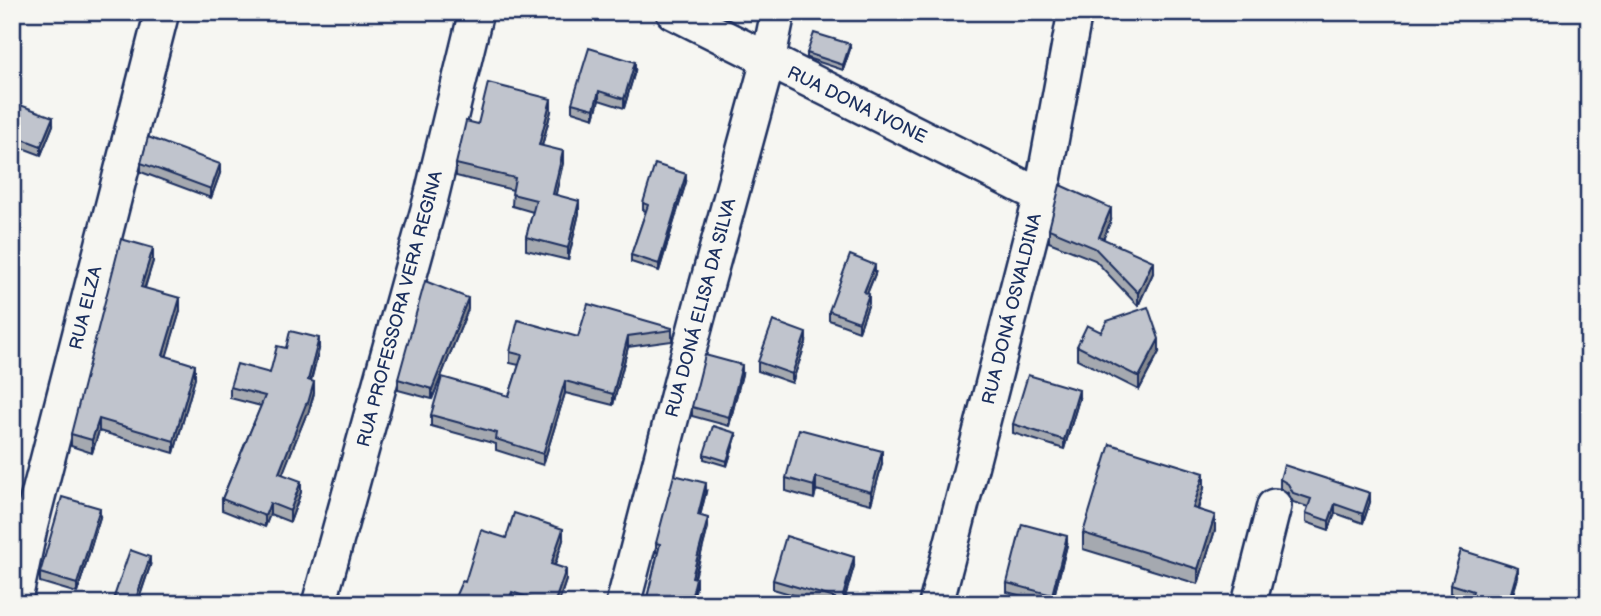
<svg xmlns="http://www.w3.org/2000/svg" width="1601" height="616" font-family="'Balsamiq Sans',sans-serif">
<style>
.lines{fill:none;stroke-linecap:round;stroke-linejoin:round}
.minor-casing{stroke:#1b2f5e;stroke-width:38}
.minor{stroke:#f6f6f2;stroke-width:33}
.wall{fill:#a5a9b0;stroke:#1b2f5e;stroke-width:2}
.shaded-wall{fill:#868990;stroke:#1b2f5e;stroke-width:2}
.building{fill:#c0c4cd;stroke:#1b2f5e;stroke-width:2}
.labels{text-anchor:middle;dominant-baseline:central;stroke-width:5;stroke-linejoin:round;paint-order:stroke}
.street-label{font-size:18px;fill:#1b2f5e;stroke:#f6f6f2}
</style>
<rect width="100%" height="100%" fill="#f6f6f2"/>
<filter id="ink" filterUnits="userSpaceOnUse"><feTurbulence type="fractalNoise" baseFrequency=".0143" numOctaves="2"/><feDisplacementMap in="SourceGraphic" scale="14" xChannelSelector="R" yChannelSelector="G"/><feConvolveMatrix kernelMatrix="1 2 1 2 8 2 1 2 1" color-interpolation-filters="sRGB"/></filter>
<g filter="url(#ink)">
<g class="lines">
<g class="minor-casing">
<path id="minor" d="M 673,12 L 1041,196
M 14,604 L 30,528 L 162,12
M 319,604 L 430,202 L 476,12
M 623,604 L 697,320 L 768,61 L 778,12
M 936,604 L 1041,196 L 1075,12
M 1249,604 L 1274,506"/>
</g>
<use href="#minor" class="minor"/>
</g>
<path class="wall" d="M 850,49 L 843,70 L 807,58 L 807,53 Z
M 635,71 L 624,108 L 599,100 L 594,118 L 572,111 L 572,103 Z
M 12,102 L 53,125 L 41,155 L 12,144 Z
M 551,111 L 542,146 L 563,163 L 555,195 L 579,213 L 568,260 L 526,250 L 526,237 L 533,212 L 512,206 L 513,190 L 456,176 L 456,164 L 478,124 Z
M 141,163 L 220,173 L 211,198 L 141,172 Z
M 686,182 L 659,271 L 631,262 L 631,255 L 646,211 L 643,210 L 643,203 Z
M 1111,220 L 1103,239 L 1153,273 L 1138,306 L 1095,260 L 1049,242 L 1049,229 Z
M 153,261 L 145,288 L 180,311 L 166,356 L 195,378 L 174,453 L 99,431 L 92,453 L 71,446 L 71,434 Z
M 875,274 L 867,294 L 869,303 L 859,331 L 829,320 L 829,311 Z
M 468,309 L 432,399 L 398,390 L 398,379 Z
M 672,328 L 672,341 L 628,347 L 613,405 L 565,393 L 543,465 L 496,450 L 496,444 L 431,426 L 431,415 L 509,396 L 519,365 L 510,363 L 510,352 L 578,337 Z
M 1101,332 L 1159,352 L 1139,390 L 1077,359 L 1077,346 Z
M 806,342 L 792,383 L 758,371 L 758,362 Z
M 286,348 L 319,349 L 311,381 L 314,393 L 308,414 L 306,415 L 282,474 L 301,492 L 290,522 L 270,514 L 265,527 L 222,510 L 222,499 L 261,406 L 230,398 L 230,387 L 270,373 Z
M 742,374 L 729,426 L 692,416 L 692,407 Z
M 1079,399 L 1064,449 L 1013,433 L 1013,424 Z
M 736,437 L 727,466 L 704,459 L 704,454 Z
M 882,464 L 871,504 L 816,490 L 814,499 L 786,491 L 786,478 Z
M 1280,479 L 1370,502 L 1363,523 L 1335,513 L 1329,530 L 1306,522 L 1306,513 L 1308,507 L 1293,502 L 1288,493 L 1280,488 Z
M 1204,488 L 1198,510 L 1215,530 L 1198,584 L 1083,549 L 1083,533 Z
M 706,492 L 700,516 L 708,527 L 695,578 L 696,587 L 692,604 L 647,604 L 647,598 L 658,553 L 656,552 L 656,543 Z
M 100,517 L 77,593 L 40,582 L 40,573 Z
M 506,538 L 563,540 L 555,565 L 566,580 L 558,604 L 452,604 L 465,582 Z
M 1067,545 L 1052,604 L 1007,592 L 1007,583 Z
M 150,566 L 140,596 L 163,604 L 114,604 L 114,597 Z
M 854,566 L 845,597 L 864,604 L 824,604 L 773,589 L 773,580 Z
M 1518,577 L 1510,604 L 1469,604 L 1470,599 L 1451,593 L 1451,584 Z"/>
<path class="shaded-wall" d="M 850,44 L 850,49 L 843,70 L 843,65 Z
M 635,62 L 635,71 L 624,108 L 624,99 Z
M 599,91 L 599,100 L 594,118 L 594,109 Z
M 551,99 L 551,111 L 539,157 L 539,145 Z
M 53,117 L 53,125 L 41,155 L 41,146 Z
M 563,151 L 563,163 L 553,207 L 553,194 Z
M 220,164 L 220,173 L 211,198 L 211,189 Z
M 686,174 L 686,182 L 659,271 L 659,264 Z
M 579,201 L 579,213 L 568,260 L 568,248 Z
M 1111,208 L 1111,220 L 1099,250 L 1099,237 Z
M 153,248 L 153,261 L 141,299 L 141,287 Z
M 1153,261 L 1153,273 L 1138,306 L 1138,293 Z
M 875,265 L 875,274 L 864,301 L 864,292 Z
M 869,294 L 869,303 L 859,331 L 859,322 Z
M 180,298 L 180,311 L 163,368 L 163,355 Z
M 468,298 L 468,309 L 432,399 L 432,389 Z
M 806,333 L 806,342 L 792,383 L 792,374 Z
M 628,336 L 628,347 L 613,405 L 613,394 Z
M 319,338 L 319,349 L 308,391 L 308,380 Z
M 1159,339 L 1159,352 L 1139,390 L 1139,377 Z
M 195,365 L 195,378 L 174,453 L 174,441 Z
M 742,365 L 742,374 L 729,426 L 729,417 Z
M 565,381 L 565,393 L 543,465 L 543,454 Z
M 314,382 L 314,393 L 308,414 L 306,415 L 279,483 L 279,473 Z
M 1079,390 L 1079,399 L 1064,449 L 1064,440 Z
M 99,419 L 99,431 L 92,453 L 92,440 Z
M 736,433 L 736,437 L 727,466 L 727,461 Z
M 882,451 L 882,464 L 871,504 L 871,492 Z
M 1204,473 L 1204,488 L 1193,524 L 1193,508 Z
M 816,477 L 816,490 L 814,499 L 814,486 Z
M 301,481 L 301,492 L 290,522 L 290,511 Z
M 706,483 L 706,492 L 698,524 L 698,515 Z
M 1370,493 L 1370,502 L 1363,523 L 1363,514 Z
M 270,503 L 270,514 L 265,527 L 265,516 Z
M 1335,504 L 1335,513 L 1329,530 L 1329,521 Z
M 100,508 L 100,517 L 77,593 L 77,584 Z
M 1215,515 L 1215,530 L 1198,584 L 1198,569 Z
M 708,518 L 708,527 L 692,586 L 692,577 Z
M 563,529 L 563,540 L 551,576 L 551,564 Z
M 1067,536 L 1067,545 L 1052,604 L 1052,595 Z
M 150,557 L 150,566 L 137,604 L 134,604 Z
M 854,557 L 854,566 L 843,604 L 843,596 Z
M 1518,568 L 1518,577 L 1510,604 L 1508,604 Z
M 566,569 L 566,580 L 558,604 L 554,604 Z
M 696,578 L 696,587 L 692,604 L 690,604 Z
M 512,592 L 512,604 L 507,604 Z"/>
<path class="building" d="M 814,33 L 850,44 L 843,65 L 807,53 Z
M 589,48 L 635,62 L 624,99 L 599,91 L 594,109 L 572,103 Z
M 488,83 L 551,99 L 539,145 L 563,151 L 553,194 L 579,201 L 568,248 L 526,237 L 536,200 L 512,194 L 515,178 L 456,164 L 466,121 L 478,124 Z
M 12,102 L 53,117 L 41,146 L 12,135 Z
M 148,137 L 220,164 L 211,189 L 141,163 Z
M 655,164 L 686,174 L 659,264 L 631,255 L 648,205 L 643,203 Z
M 1060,185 L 1111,208 L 1099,237 L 1153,261 L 1138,293 L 1095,248 L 1049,229 Z
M 121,239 L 153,248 L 141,287 L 180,298 L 163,355 L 195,365 L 174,441 L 99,419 L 92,440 L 71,434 Z
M 850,255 L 875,265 L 864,292 L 869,294 L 859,322 L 829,311 Z
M 425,281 L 468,298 L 432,389 L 398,379 Z
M 588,304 L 672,328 L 672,330 L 628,336 L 613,394 L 565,381 L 543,454 L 496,439 L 497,433 L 431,415 L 442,377 L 509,396 L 522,355 L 510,352 L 518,320 L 578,337 Z
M 1148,307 L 1159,339 L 1139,377 L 1077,346 L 1087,325 L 1101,332 L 1107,321 Z
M 773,321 L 806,333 L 792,374 L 758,362 Z
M 290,331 L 319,338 L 308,380 L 314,382 L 308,403 L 306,404 L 279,473 L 301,481 L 290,511 L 270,503 L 265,516 L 222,499 L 265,396 L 230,387 L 237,364 L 270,373 L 277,346 L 286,348 Z
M 705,355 L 742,365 L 729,417 L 692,407 Z
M 1028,375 L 1079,390 L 1064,440 L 1013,424 Z
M 713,426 L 736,433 L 727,461 L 704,454 Z
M 799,429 L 882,451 L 871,492 L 816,477 L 814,486 L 786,478 Z
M 1110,444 L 1204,473 L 1193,508 L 1215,515 L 1198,569 L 1083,533 Z
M 1284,465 L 1370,493 L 1363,514 L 1335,504 L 1329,521 L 1306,513 L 1311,499 L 1293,493 L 1288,484 L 1280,479 Z
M 674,475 L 706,483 L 698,515 L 708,518 L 692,577 L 696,578 L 690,604 L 669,604 L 647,598 L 660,544 L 656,543 Z
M 62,497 L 100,508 L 77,584 L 40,573 Z
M 514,513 L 563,529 L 551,564 L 566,569 L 554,604 L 548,604 L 512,592 L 507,604 L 452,604 L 462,581 L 465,582 L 481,530 L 506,538 Z
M 1022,524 L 1067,536 L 1052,595 L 1007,583 Z
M 786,536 L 854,557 L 843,596 L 864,604 L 833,604 L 835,598 L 773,580 Z
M 130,550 L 150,557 L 134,604 L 114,597 Z
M 1461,550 L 1518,568 L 1508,603 L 1497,600 L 1496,604 L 1469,604 L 1473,591 L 1451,584 Z
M 139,595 L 163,604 L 136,604 Z"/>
</g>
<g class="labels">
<g class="street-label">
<text transform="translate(857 105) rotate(26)">RUA DONA IVONE</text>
<text transform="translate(86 308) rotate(-76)">RUA ELZA</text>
<text transform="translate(701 308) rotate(-75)">RUA DONÁ ELISA DA SILVA</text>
<text transform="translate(400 309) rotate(-75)">RUA PROFESSORA VERA REGINA</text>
<text transform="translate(1012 309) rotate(-76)">RUA DONÁ OSVALDINA</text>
</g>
</g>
<rect width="1601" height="616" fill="none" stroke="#f6f6f2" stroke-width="42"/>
<rect x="21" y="21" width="1559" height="574" fill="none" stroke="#1b2f5e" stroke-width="2.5" filter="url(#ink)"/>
</svg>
